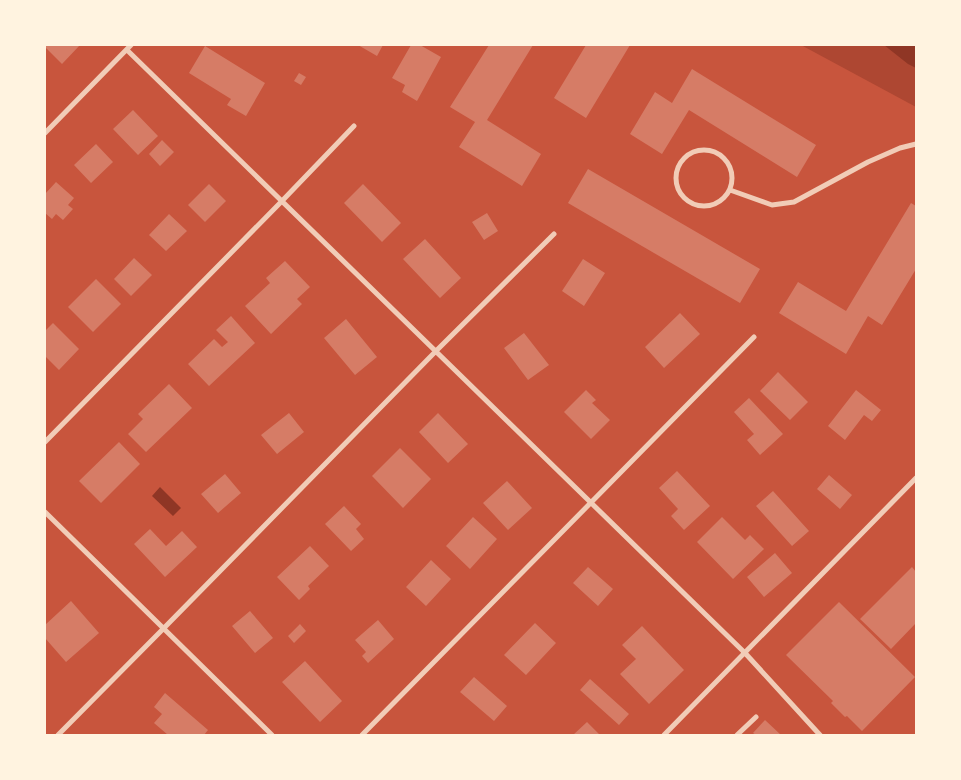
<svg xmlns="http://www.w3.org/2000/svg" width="961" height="780" font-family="Jost,sans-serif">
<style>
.green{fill:#ae4732}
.water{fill:#8f3625}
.building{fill:#d67c66}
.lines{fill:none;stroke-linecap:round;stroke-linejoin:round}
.minor{stroke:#f1ccb7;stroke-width:5}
</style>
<rect width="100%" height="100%" fill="#c8553d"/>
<path class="green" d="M 801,45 L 916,45 L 916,107 Z"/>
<path class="water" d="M 884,45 L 916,45 L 916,68 L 908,64 Z
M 160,487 L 181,508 L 173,516 L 152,496 Z"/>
<path class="building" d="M 45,45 L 80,45 L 62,64 L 45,47 Z
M 358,45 L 383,45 L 377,56 Z
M 411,45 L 420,45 L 441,57 L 417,101 L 402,92 L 405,85 L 392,78 Z
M 489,45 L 533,45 L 487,120 L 541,154 L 522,186 L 459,147 L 475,122 L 450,107 Z
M 586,45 L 630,45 L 586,118 L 554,98 Z
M 205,46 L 265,83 L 246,116 L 227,105 L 231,99 L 189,73 Z
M 692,69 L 816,145 L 797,177 L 689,110 L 662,154 L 630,134 L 655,92 L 672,103 Z
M 299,73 L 306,77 L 301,85 L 294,81 Z
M 133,110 L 158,136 L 138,155 L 113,129 Z
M 162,140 L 174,152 L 160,166 L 149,154 Z
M 96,144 L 113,162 L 91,183 L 74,165 Z
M 588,169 L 760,269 L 740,303 L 568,203 Z
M 56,182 L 74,198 L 68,205 L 73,209 L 63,220 L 56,214 L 52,219 L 45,213 L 45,194 Z
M 209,184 L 226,201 L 205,222 L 188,205 Z
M 363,184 L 401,223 L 382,242 L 344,203 Z
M 911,203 L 916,206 L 916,269 L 882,325 L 868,316 L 846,354 L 779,313 L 798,282 L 846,311 Z
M 487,213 L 498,231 L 484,240 L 472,222 Z
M 169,214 L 187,231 L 166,251 L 149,235 Z
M 425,239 L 461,278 L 440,298 L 403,259 Z
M 134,258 L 152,275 L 131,296 L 114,279 Z
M 583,259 L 605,273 L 584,306 L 562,291 Z
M 285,261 L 310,287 L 297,299 L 302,304 L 271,334 L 245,306 L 270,283 L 266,278 Z
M 96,279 L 121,304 L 93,332 L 68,307 Z
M 680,313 L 700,334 L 664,368 L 645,347 Z
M 231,316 L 255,343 L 209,386 L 188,364 L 214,339 L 222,347 L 228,342 L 216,330 Z
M 346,319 L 377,357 L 355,375 L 324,338 Z
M 53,323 L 79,349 L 59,370 L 45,356 L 45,331 Z
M 524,333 L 549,365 L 528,380 L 504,348 Z
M 778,372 L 808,402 L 790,420 L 760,391 Z
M 169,384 L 192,408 L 146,452 L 128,434 L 143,419 L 138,414 Z
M 586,390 L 596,400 L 592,403 L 610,420 L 591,439 L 564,412 Z
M 856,390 L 881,410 L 872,421 L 864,415 L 845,440 L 828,426 Z
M 749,398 L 783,434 L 760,455 L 747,440 L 754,434 L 734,412 Z
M 289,413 L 304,432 L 277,454 L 261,435 Z
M 438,413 L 468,444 L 448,463 L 419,432 Z
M 119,442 L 140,464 L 101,503 L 79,481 Z
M 400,448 L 431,479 L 403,508 L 372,476 Z
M 677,471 L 710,506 L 684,530 L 671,516 L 678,509 L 659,488 Z
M 225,474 L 241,493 L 218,513 L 201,494 Z
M 829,475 L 852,495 L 840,509 L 817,489 Z
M 507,481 L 532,508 L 508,530 L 483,503 Z
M 773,491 L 809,531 L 792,546 L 756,506 Z
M 344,506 L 361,524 L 356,529 L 364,539 L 351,551 L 325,524 Z
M 473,517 L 497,539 L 470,569 L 446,546 Z
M 722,517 L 745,540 L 750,535 L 764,549 L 733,579 L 697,542 Z
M 150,529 L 166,546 L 182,531 L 197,547 L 165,577 L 134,544 Z
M 310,546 L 329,566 L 308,586 L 310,589 L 299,600 L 277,577 Z
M 775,553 L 792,573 L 764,597 L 747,577 Z
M 431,560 L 451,579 L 426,606 L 406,587 Z
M 588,567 L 613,589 L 598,606 L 573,583 Z
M 912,567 L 916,572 L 916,623 L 891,649 L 860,619 Z
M 71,601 L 99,633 L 66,662 L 45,638 L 45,625 Z
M 839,602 L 915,677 L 862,731 L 847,716 L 845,717 L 831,703 L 833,701 L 786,655 Z
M 250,611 L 273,638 L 255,653 L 232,626 Z
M 378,620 L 394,639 L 368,663 L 362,656 L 366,652 L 355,640 Z
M 535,623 L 556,643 L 526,675 L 504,655 Z
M 300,624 L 306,631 L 294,643 L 288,636 Z
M 642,626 L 684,670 L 649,704 L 620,674 L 636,659 L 622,645 Z
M 305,661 L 342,701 L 320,722 L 282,682 Z
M 474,677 L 507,706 L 494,721 L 460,692 Z
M 590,679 L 629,714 L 619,725 L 580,690 Z
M 165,693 L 208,730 L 204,735 L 168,735 L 154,723 L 162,714 L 154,707 Z
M 765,720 L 781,735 L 756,735 L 753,733 Z
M 587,722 L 600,735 L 573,735 Z"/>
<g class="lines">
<path class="minor" d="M 127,50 L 745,653 L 820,735
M 45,133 L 131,45
M676 178a28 28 0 1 1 56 0a28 28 0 1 1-56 0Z
M 730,190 L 772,205 L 794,202 L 868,162 L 900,148 L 916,144
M 45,442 L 282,201 L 354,126
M 45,512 L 272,735
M 58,735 L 164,628 L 436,351 L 554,234
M 362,735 L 754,337
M 664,735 L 916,478
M 737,735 L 756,717"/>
</g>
<rect width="961" height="780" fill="none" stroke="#fff3e0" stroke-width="92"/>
</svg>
